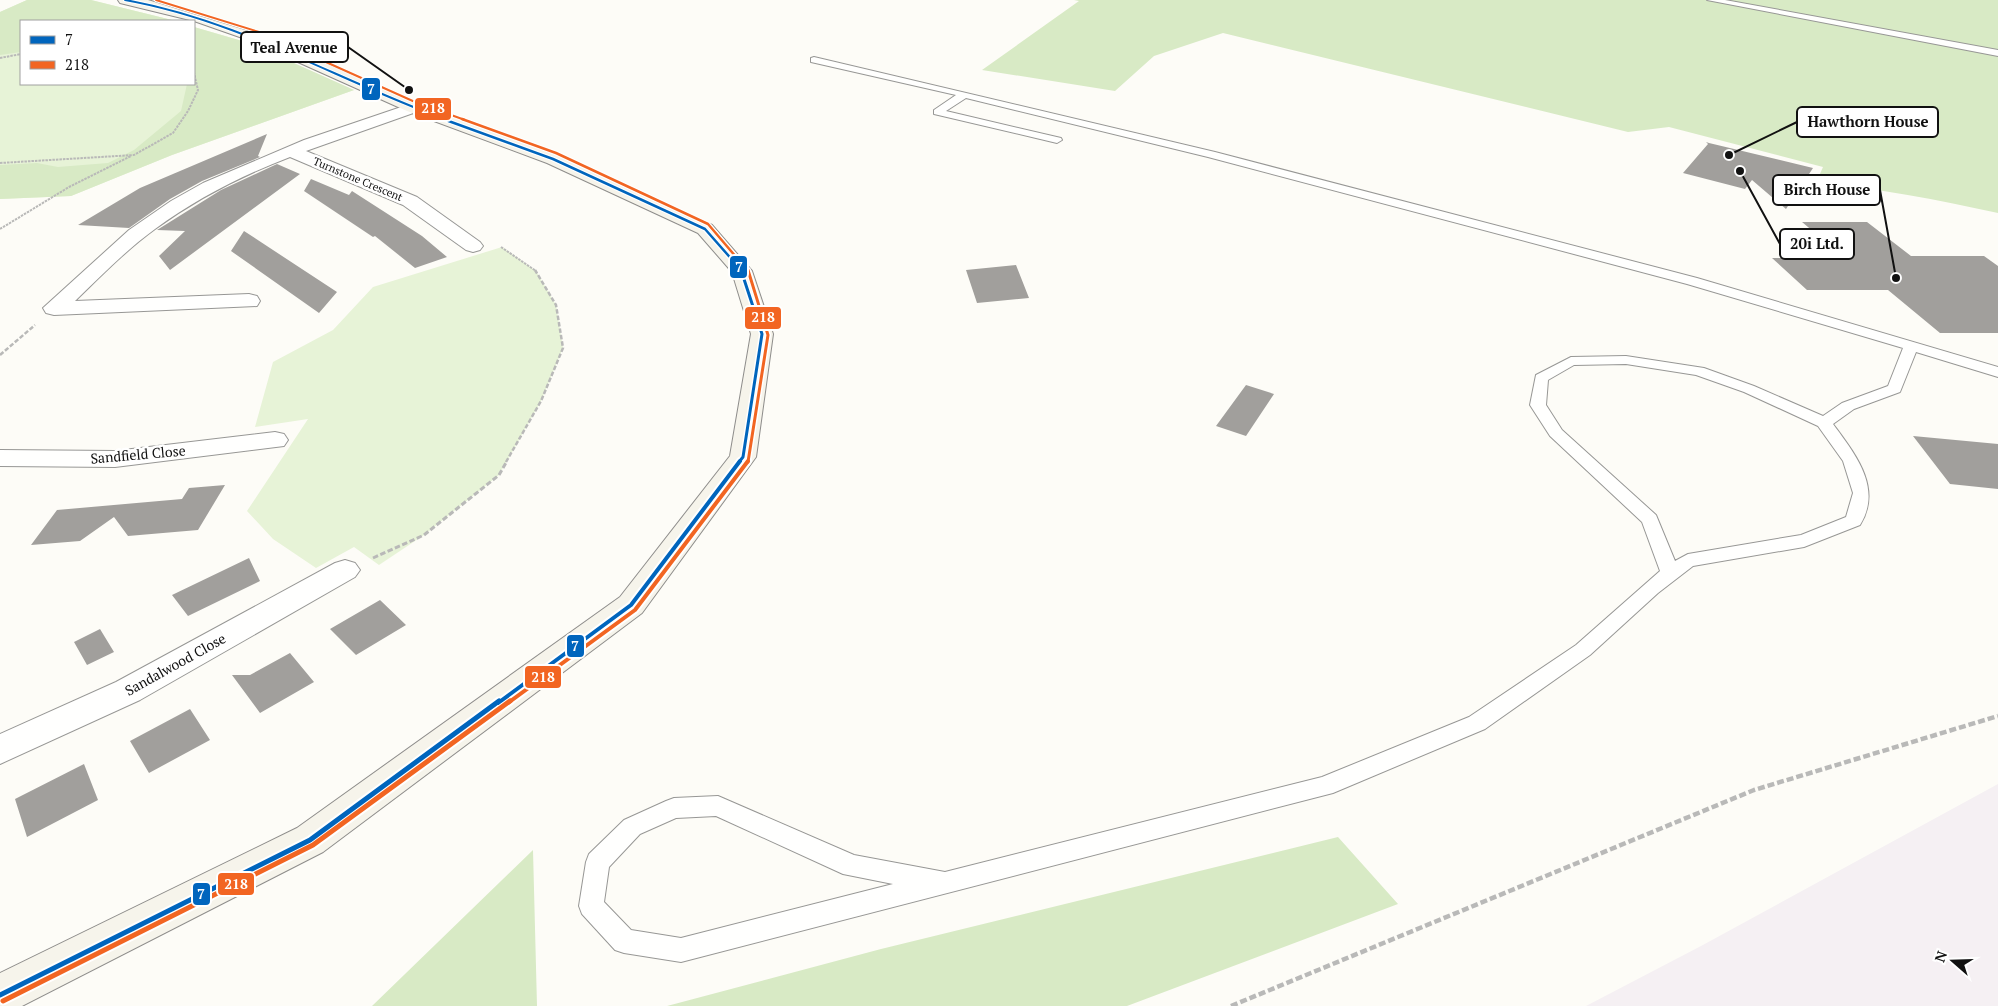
<svg xmlns="http://www.w3.org/2000/svg" width="1998" height="1006" font-family="'PT Serif',serif">
<style>
.industrial{fill:#f5f0f3}
.green{fill:#e7f3d7}
.forest{fill:#d8eac5}
.building{fill:#a19f9c}
.lines{fill:none;stroke-linecap:round;stroke-linejoin:round}
.lane-casing{stroke:#979795;stroke-width:2}
.street-casing{stroke:#979795;stroke-width:2}
.secondary-casing{stroke:#8e8d8b;stroke-width:2}
.path-far3{stroke:#b9b9b8;stroke-width:2;stroke-dasharray:2.5 1;stroke-linecap:butt}
.path-far2{stroke:#b9b9b8;stroke-width:2.5;stroke-dasharray:4.5 2;stroke-linecap:butt}
.path-far1{stroke:#b9b9b8;stroke-width:3;stroke-dasharray:5.5 2.5;stroke-linecap:butt}
.path{stroke:#b9b9b8;stroke-width:4.5;stroke-dasharray:7 3;stroke-linecap:butt}
.lane{fill:#fffffe;fill-rule:evenodd}
.street{fill:#fffffe;fill-rule:evenodd}
.secondary{fill:#f6f4eb;fill-rule:evenodd}
.bus-1-far4-casing{stroke:#fff;stroke-width:4}
.bus-1-far3-casing{stroke:#fff;stroke-width:5}
.bus-1-far2-casing{stroke:#fff;stroke-width:6}
.bus-1-far1-casing{stroke:#fff;stroke-width:8}
.bus-1-casing{stroke:#fff;stroke-width:9}
.bus-2-far4-casing{stroke:#fff;stroke-width:4}
.bus-2-far3-casing{stroke:#fff;stroke-width:5}
.bus-2-far2-casing{stroke:#fff;stroke-width:6}
.bus-2-far1-casing{stroke:#fff;stroke-width:8}
.bus-2-casing{stroke:#fff;stroke-width:9}
.bus-1-far4{stroke:#0065bd;stroke-width:2}
.bus-1-far3{stroke:#0065bd;stroke-width:2.5}
.bus-1-far2{stroke:#0065bd;stroke-width:3}
.bus-1-far1{stroke:#0065bd;stroke-width:4}
.bus-1{stroke:#0065bd;stroke-width:5}
.bus-2-far4{stroke:#f26522;stroke-width:2}
.bus-2-far3{stroke:#f26522;stroke-width:2.5}
.bus-2-far2{stroke:#f26522;stroke-width:3}
.bus-2-far1{stroke:#f26522;stroke-width:4}
.bus-2{stroke:#f26522;stroke-width:5}
.labels{text-anchor:middle;dominant-baseline:central;stroke-width:5;stroke-linejoin:round;paint-order:stroke}
.far-street-label{font-size:11px;fill:#111;stroke:#fff}
.street-label{font-size:14px;fill:#111;stroke:#fff}
.leader{fill:none;stroke:#111;stroke-width:2}
.callout-dot{fill:#111;stroke:#fff;stroke-width:2}
.callout{fill:#fff;stroke:#111;stroke-width:2}
.callout-label{font-size:15px;text-anchor:middle;font-weight:bold;fill:#111}
.line-badge{stroke:#fff;stroke-width:2}
.badge-label{font-size:14px;text-anchor:middle;font-weight:bold;fill:#fff}
</style>
<rect width="100%" height="100%" fill="#fdfcf7"/>
<path class="industrial" d="M 1998,784 L 1998,1006 L 1586,1006 L 1701,946 Z"/>
<path class="green" d="M 27,0 L 91,0 L 176,21 L 21,21 L 21,84 L 194,84 L 194,27 L 249,43 L 354,90 L 172,155 L 71,196 L 0,199 L 0,12 Z
M 502,247 L 536,271 L 556,305 L 563,348 L 541,401 L 499,475 L 424,535 L 379,565 L 354,547 L 316,568 L 273,539 L 247,511 L 308,419 L 255,427 L 273,362 L 333,330 L 373,287 Z"/>
<path class="forest" d="M 27,0 L 91,0 L 176,21 L 21,21 L 21,52 L 0,55 L 0,12 Z
M 1074,0 L 1998,0 L 1998,213 C 1938,200 1878,188 1816,183 L 1823,167 L 1669,127 L 1628,132 L 1223,33 L 1154,56 L 1115,91 L 982,70 L 1079,1 Z
M 194,27 L 249,43 L 354,90 L 172,155 L 71,196 L 0,199 L 0,165 L 37,163 L 58,167 L 108,163 L 134,150 L 181,111 L 187,84 L 194,84 Z
M 1338,837 L 1398,904 L 1127,1006 L 667,1006 L 881,949 Z
M 533,850 L 537,1006 L 372,1006 Z"/>
<path class="building" d="M 267,134 L 258,156 L 260,157 L 202,181 L 170,199 L 129,228 L 78,225 L 140,188 Z
M 1706,142 L 1709,143 L 1813,168 L 1786,209 L 1752,180 L 1745,189 L 1683,173 L 1708,144 Z
M 277,164 L 300,174 L 170,270 L 159,256 L 185,231 L 157,230 L 221,190 Z
M 311,179 L 349,195 L 352,191 L 422,236 L 447,257 L 415,268 L 375,236 L 373,237 L 304,191 Z
M 1802,222 L 1867,222 L 1911,256 L 1984,256 L 1998,266 L 1998,333 L 1940,333 L 1888,290 L 1807,290 L 1772,258 L 1845,258 Z
M 244,231 L 337,292 L 319,313 L 231,251 Z
M 1016,265 L 1029,298 L 977,303 L 966,270 Z
M 1246,385 L 1274,394 L 1246,436 L 1216,426 Z
M 1913,436 L 1998,444 L 1998,489 L 1950,484 Z
M 225,485 L 198,530 L 128,536 L 114,517 L 80,541 L 31,545 L 57,510 L 182,499 L 189,488 Z
M 249,558 L 260,581 L 188,616 L 172,595 Z
M 380,600 L 406,625 L 356,655 L 330,629 Z
M 100,629 L 114,652 L 87,665 L 74,642 Z
M 290,653 L 314,682 L 260,713 L 232,675 L 250,675 Z
M 190,709 L 210,740 L 149,773 L 130,741 Z
M 84,764 L 98,800 L 27,837 L 15,799 Z"/>
<g class="lines">
<g class="lane-casing">
<path id="lane" d="M 1707,0 L 1725,0 L 1998,50 L 1998,56 Z
M 814,57 L 1215,152 L 1697,278 L 1998,367 L 1998,377 L 1916,352 L 1900,392 L 1854,409 L 1833,424 C 1855,454 1883,488 1860,525 L 1804,547 L 1693,566 L 1658,593 L 1590,655 L 1485,729 L 1333,793 L 681,962 L 624,953 L 615,950 L 582,914 L 579,906 L 586,862 L 589,854 L 624,820 L 666,801 L 674,798 L 718,796 L 854,855 L 945,872 L 1322,777 L 1469,717 L 1576,645 L 1660,571 L 1642,522 L 1550,436 L 1530,405 L 1536,375 L 1571,357 L 1626,356 L 1704,368 L 1754,386 L 1823,416 L 1842,403 L 1888,386 L 1903,348 L 1687,284 L 1208,157 L 966,98 L 946,111 L 1061,138 L 1062,140 L 1057,143 L 934,114 L 934,110 L 956,95 L 811,62 L 811,58 ZM 1626,364 L 1696,375 L 1744,392 L 1818,426 L 1843,461 L 1853,493 L 1846,517 L 1801,535 L 1688,554 L 1675,561 L 1656,515 L 1562,430 L 1546,405 L 1548,380 L 1574,365 ZM 716,816 L 843,874 L 893,884 L 681,938 L 631,930 L 604,902 L 609,867 L 640,834 L 676,818 Z"/>
</g>
<g class="street-casing">
<path id="street" d="M 413,103 L 421,108 L 419,111 L 306,151 L 417,197 L 480,242 L 483,246 L 480,250 L 473,252 L 466,250 L 403,205 L 290,157 C 243,175 196,199 155,229 C 126,250 101,276 75,301 L 249,294 L 257,296 L 260,301 L 257,306 L 54,315 L 46,313 L 43,308 L 129,230 L 171,201 L 203,183 L 304,140 Z
M 275,432 L 284,434 L 288,440 L 284,446 L 115,467 L 0,466 L 0,450 L 115,451 Z
M 345,560 L 355,563 L 360,570 L 355,577 L 140,700 L 0,764 L 0,734 L 116,682 L 335,563 Z"/>
</g>
<g class="secondary-casing">
<path id="secondary" d="M 118,0 L 148,0 L 261,35 L 419,105 L 559,155 L 712,225 L 752,271 L 773,334 L 756,457 L 642,613 L 323,852 L 22,1006 L 0,1006 L 0,973 L 297,828 L 620,597 L 730,456 L 751,334 L 732,272 L 698,233 L 547,163 L 407,111 L 251,41 L 194,21 L 120,3 Z"/>
</g>
<path class="path-far3" d="M 0,58 L 21,54
M 0,163 L 134,155 L 173,133 L 188,111 L 198,90 L 194,73
M 0,229 L 69,187 L 131,156
M 501,247 L 536,271"/>
<path class="path-far2" d="M 0,355 L 35,325
M 506,462 L 541,401 L 563,348 L 556,305 L 535,270"/>
<path class="path-far1" d="M 373,558 L 424,535 L 499,475 L 507,461"/>
<path class="path" d="M 1231,1006 L 1754,790 L 1998,716"/>
<use href="#lane" class="lane"/>
<use href="#street" class="street"/>
<use href="#secondary" class="secondary"/>
<g class="bus-1-far4-casing">
<path id="bus-1-far4" d="M 125,0 C 239,20 339,81 447,120"/>
</g>
<g class="bus-1-far3-casing">
<path id="bus-1-far3" d="M 443,119 L 553,159 L 705,229 L 742,271"/>
</g>
<g class="bus-1-far2-casing">
<path id="bus-1-far2" d="M 739,462 L 743,457 L 762,334 L 741,270"/>
</g>
<g class="bus-1-far1-casing">
<path id="bus-1-far1" d="M 498,703 L 631,605 L 740,461"/>
</g>
<g class="bus-1-casing">
<path id="bus-1" d="M 0,995 L 310,840 L 499,701"/>
</g>
<g class="bus-2-far4-casing">
<path id="bus-2-far4" d="M 156,0 L 259,32 L 415,102 L 465,120"/>
</g>
<g class="bus-2-far3-casing">
<path id="bus-2-far3" d="M 462,119 L 556,153 L 708,224 L 748,271"/>
</g>
<g class="bus-2-far2-casing">
<path id="bus-2-far2" d="M 748,462 L 768,335 L 748,270"/>
</g>
<g class="bus-2-far1-casing">
<path id="bus-2-far1" d="M 508,703 L 635,610 L 748,461"/>
</g>
<g class="bus-2-casing">
<path id="bus-2" d="M 3,1001 L 313,845 L 510,701"/>
</g>
<use href="#bus-1-far4" class="bus-1-far4"/>
<use href="#bus-1-far3" class="bus-1-far3"/>
<use href="#bus-1-far2" class="bus-1-far2"/>
<use href="#bus-1-far1" class="bus-1-far1"/>
<use href="#bus-1" class="bus-1"/>
<use href="#bus-2-far4" class="bus-2-far4"/>
<use href="#bus-2-far3" class="bus-2-far3"/>
<use href="#bus-2-far2" class="bus-2-far2"/>
<use href="#bus-2-far1" class="bus-2-far1"/>
<use href="#bus-2" class="bus-2"/>
</g>
<g class="labels">
<g class="far-street-label">
<text transform="translate(358 179) rotate(23)">Turnstone Crescent</text>
</g>
<g class="street-label">
<text transform="translate(138 454) rotate(-5)">Sandfield Close</text>
<text transform="translate(175 664) rotate(-29)">Sandalwood Close</text>
</g>
</g>
<path class="leader" d="M409 90L348 47M1729 155L1797 122M1896 278L1880 190M1740 171L1780 244"/>
<g class="callout-dot">
<circle cx="409" cy="90" r="5"/>
<circle cx="1729" cy="155" r="5"/>
<circle cx="1896" cy="278" r="5"/>
<circle cx="1740" cy="171" r="5"/>
</g>
<g class="callout">
<rect x="241" y="32" width="107" height="30" rx="5"/>
<rect x="1797" y="107" width="141" height="30" rx="5"/>
<rect x="1773" y="175" width="107" height="30" rx="5"/>
<rect x="1780" y="229" width="74" height="30" rx="5"/>
</g>
<g class="callout-label">
<text x="294" y="53">Teal Avenue</text>
<text x="1868" y="127">Hawthorn House</text>
<text x="1827" y="195">Birch House</text>
<text x="1817" y="249">20i Ltd.</text>
</g>
<g class="line-badge">
<rect x="361" y="77" width="20" height="24" rx="5" fill="#0065bd"/>
<rect x="414" y="97" width="38" height="24" rx="5" fill="#f26522"/>
<rect x="729" y="255" width="19" height="24" rx="5" fill="#0065bd"/>
<rect x="744" y="306" width="38" height="24" rx="5" fill="#f26522"/>
<rect x="566" y="634" width="19" height="24" rx="5" fill="#0065bd"/>
<rect x="524" y="665" width="38" height="24" rx="5" fill="#f26522"/>
<rect x="217" y="872" width="38" height="24" rx="5" fill="#f26522"/>
<rect x="192" y="882" width="19" height="24" rx="5" fill="#0065bd"/>
</g>
<g class="badge-label">
<text x="371" y="94">7</text>
<text x="433" y="113">218</text>
<text x="739" y="272">7</text>
<text x="763" y="322">218</text>
<text x="575" y="651">7</text>
<text x="543" y="682">218</text>
<text x="236" y="889">218</text>
<text x="201" y="899">7</text>
</g>
<rect x="20" y="20" width="175" height="65" fill="#ffffff" stroke="#a0a0a0"/>
<rect x="30" y="36" width="25" height="8" fill="#0065bd" stroke="#a0a0a0"/>
<text x="65" y="45" font-size="15" fill="#111111">7</text>
<rect x="30" y="61" width="25" height="8" fill="#f26522" stroke="#a0a0a0"/>
<text x="65" y="70" font-size="15" fill="#111111">218</text>
<g transform="translate(1953 961) rotate(290)" stroke="#ffffff" stroke-width="4" paint-order="stroke">
<path d="M0-4L9 19L0 12L-9 19Z" fill="#111111"/>
<text y="-8" font-size="14" font-weight="bold" text-anchor="middle" fill="#111111">N</text>
</g>
</svg>
